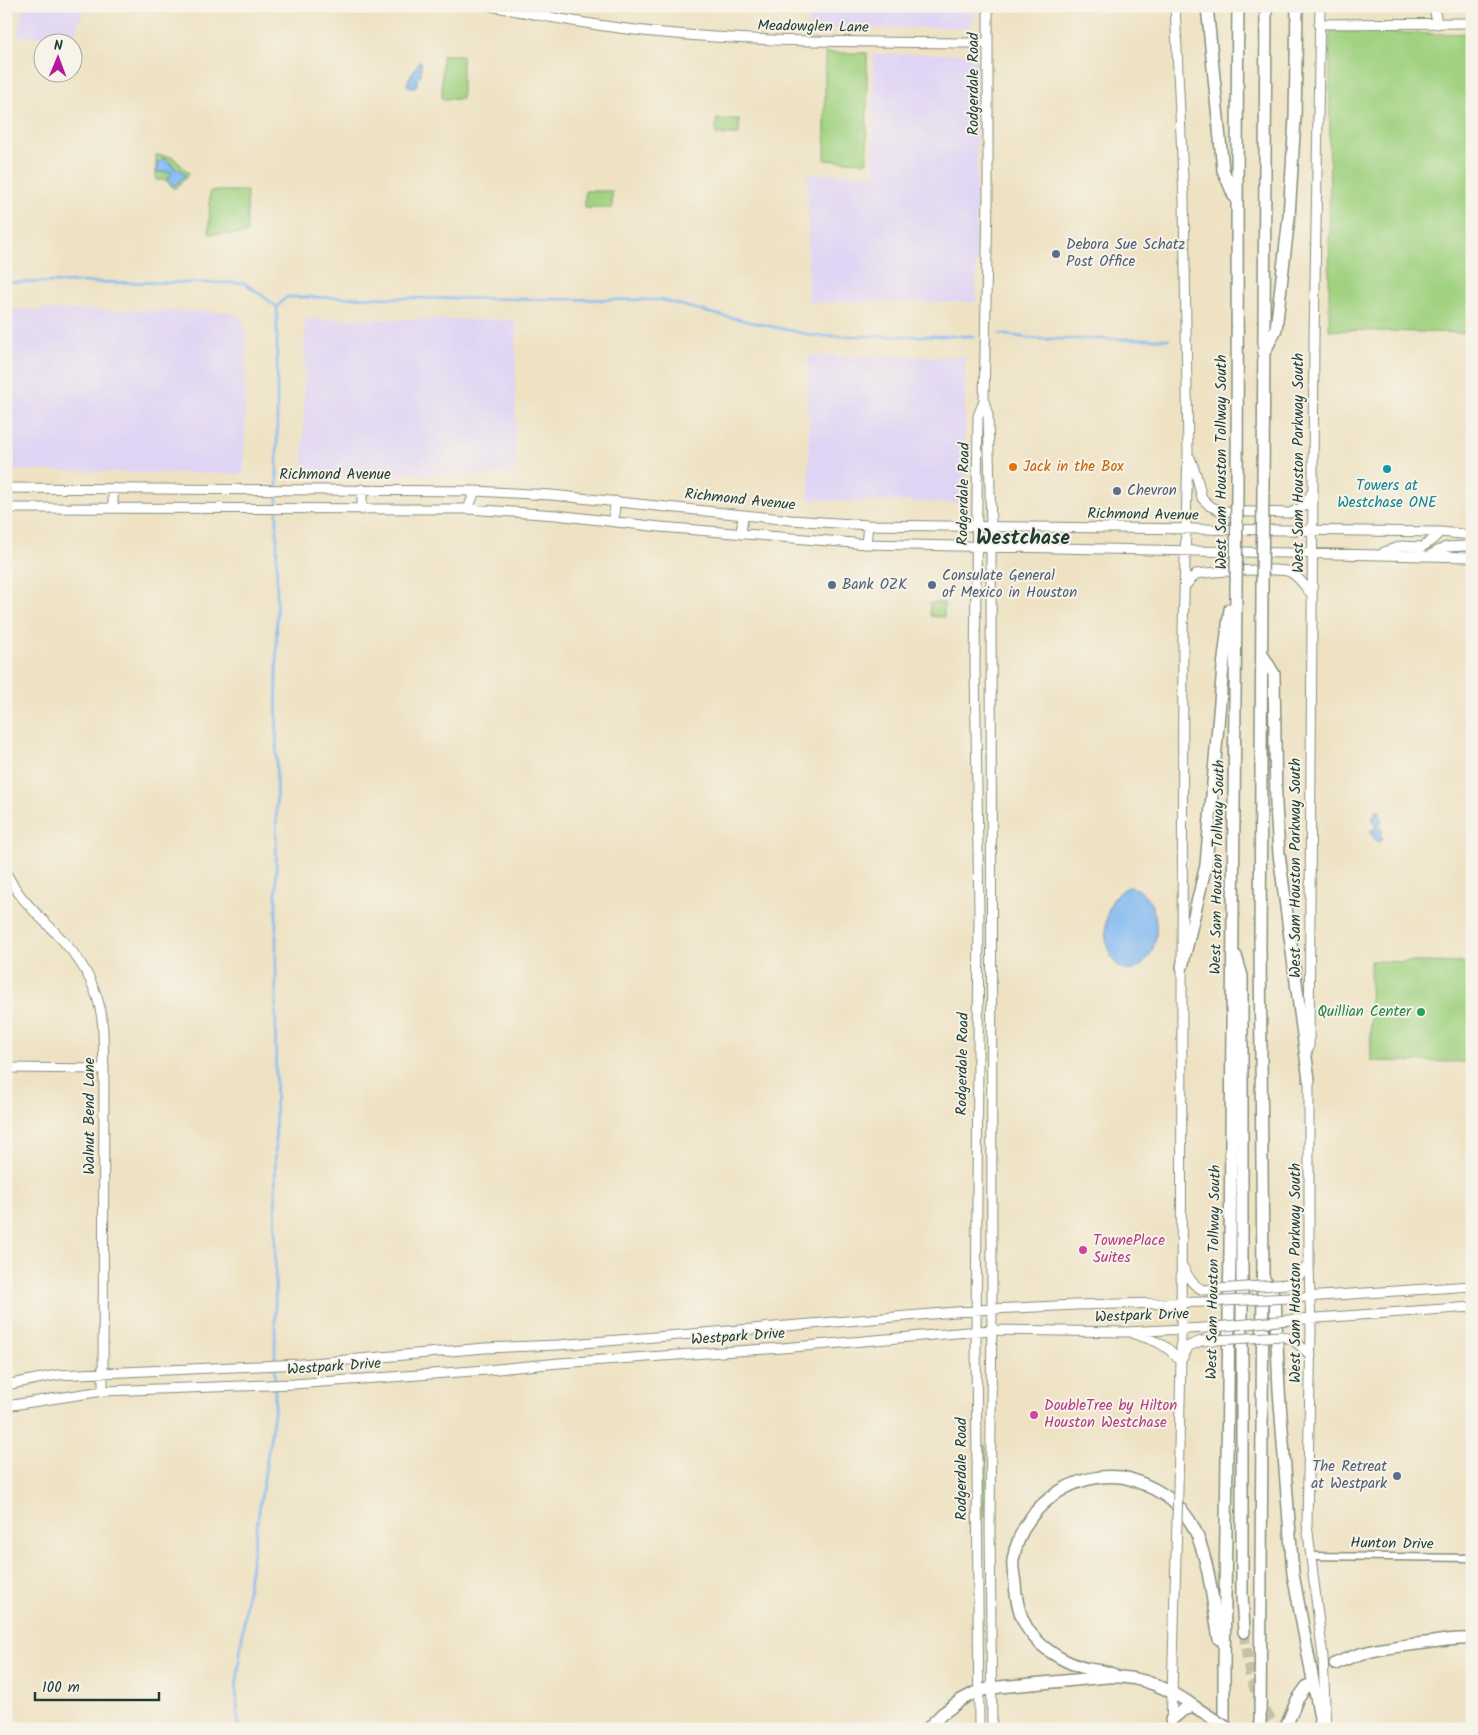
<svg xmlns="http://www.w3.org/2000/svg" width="1478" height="1735" font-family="Kalam,sans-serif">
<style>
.built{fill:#e0d4f4}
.green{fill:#a0d281;stroke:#60885a}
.water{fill:#83b9f2;stroke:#517b93}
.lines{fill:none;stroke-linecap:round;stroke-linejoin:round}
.stream{stroke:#83b9f2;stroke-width:2.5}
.highway-tunnel{stroke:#c5c1a6;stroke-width:11;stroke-dasharray:11 5.5;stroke-linecap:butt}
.street-casing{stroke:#86907c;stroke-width:9}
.secondary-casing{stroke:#86907c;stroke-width:11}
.highway-casing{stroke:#86907c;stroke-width:14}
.street{stroke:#fff;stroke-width:6}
.secondary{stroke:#fff;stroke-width:9}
.highway{stroke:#fff;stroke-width:11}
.secondary-bridge-casing{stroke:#86907c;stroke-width:11;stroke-linecap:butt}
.highway-bridge-casing{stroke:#86907c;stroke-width:14;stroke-linecap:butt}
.secondary-bridge{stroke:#fff;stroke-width:9}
.highway-bridge{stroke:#fff;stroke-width:11}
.service-dot{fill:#5c6f8a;stroke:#f7f3e8;stroke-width:2}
.food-dot{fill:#e8710a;stroke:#f7f3e8;stroke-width:2}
.culture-dot{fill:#0f9aa8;stroke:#f7f3e8;stroke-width:2}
.leisure-dot{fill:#2e9e5b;stroke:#f7f3e8;stroke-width:2}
.hotel-dot{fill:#d1479c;stroke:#f7f3e8;stroke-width:2}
.labels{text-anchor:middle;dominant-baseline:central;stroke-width:4;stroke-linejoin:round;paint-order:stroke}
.street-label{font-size:15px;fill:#1f3d34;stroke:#f7f3e8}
.service-label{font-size:15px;fill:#4e5e75;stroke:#f7f3e8;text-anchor:start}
.food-label{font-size:15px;fill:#c56008;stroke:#f7f3e8;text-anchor:start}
.culture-label{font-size:15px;fill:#0d838f;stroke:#f7f3e8}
.leisure-label{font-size:15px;fill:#27864d;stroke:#f7f3e8;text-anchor:end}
.hotel-label{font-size:15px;fill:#b23c85;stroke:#f7f3e8;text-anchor:start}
.district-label{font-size:20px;font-weight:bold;fill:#1f3d34;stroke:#f7f3e8}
</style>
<rect width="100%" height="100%" fill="#f7f3e8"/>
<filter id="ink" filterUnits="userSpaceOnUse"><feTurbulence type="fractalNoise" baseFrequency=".02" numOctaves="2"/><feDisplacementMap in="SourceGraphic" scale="10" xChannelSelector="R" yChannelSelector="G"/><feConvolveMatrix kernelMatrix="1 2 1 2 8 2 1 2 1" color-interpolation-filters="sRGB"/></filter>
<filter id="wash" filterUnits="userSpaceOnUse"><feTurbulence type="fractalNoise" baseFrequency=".0096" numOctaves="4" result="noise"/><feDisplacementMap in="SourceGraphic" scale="20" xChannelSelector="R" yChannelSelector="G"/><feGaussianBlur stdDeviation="1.12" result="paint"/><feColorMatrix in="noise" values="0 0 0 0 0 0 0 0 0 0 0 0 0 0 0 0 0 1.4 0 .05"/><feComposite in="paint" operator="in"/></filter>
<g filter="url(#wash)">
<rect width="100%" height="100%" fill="#eee2c3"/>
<path class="built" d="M 23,6 L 86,6 L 73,36 L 18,36 Z
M 808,6 L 974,6 L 974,20 L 967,27 L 808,29 Z
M 873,54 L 967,54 L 975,57 L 977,63 L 976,302 L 808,302 L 808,174 L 873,174 Z
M 6,309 L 229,312 L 237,315 L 244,323 L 246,330 L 244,474 L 6,470 Z
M 305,319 L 516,320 L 515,475 L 303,474 Z
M 808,356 L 965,357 L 965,503 L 809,500 Z"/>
<path class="green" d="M 1330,31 L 1440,34 L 1472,33 L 1472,333 L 1329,330 Z
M 825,53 L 867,53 L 867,162 L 825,160 Z
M 442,55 L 462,55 L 462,99 L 442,99 Z
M 716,119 L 739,119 L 739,135 L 716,135 Z
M 156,155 L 173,157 L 190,174 L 174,189 L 166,180 L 156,180 Z
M 210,191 L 247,191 L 247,234 L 209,234 Z
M 585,191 L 612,191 L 612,208 L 585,208 Z
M 930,603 L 944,603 L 944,617 L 930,616 Z
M 1370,961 L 1472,963 L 1472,1062 L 1371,1061 Z
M 985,1445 L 987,1463 L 986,1516 L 983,1516 L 983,1512 L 982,1446 Z"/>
<path class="water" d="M 419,61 L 421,62 L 421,75 L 417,79 L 417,85 L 414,87 L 410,87 L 407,85 C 408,77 416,69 419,61 Z
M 162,159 L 167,159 L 167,161 L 170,162 L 176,170 L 178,168 L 186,175 L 174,186 L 167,179 L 172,173 L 170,171 L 169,172 L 157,172 L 158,162 L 161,162 Z
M 1375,811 L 1380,811 L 1380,817 L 1382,817 L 1382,821 L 1380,822 L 1381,830 L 1383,830 L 1380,836 L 1383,837 L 1382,840 L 1377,842 L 1372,837 L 1374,836 L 1374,833 L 1371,833 L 1371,830 L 1375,830 L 1375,821 L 1373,821 L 1373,817 L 1375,817 Z
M 1131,887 C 1166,896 1164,965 1129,971 C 1097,966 1098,891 1131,887 Z"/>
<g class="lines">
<path class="stream" d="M 6,282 L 244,283 L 259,293 L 277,307
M 1000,334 L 1035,339 L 1169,339
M 277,505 L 277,307 L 286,297 L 662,300 L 710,313 L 815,336 L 974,336
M 275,1363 L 277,511
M 239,1729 L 236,1691 L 239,1663 L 249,1577 L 275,1406 L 275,1368"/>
</g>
</g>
<g filter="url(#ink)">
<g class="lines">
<path class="highway-tunnel" d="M 1244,1632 L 1250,1675 L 1260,1703 L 1276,1729"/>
<g class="street-casing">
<path id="street" d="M 1311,1556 L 1472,1558"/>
</g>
<g class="secondary-casing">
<path id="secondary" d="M 491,6 C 548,17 606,28 664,33 C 771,43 879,42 987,43
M 988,6 L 988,200 L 984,401 L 988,415 L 991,527 L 992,1309 L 990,1529 L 992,1729
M 1175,6 L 1184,200 L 1188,453 L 1183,632 L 1181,1361 L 1178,1489
M 1434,6 L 1437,24
M 1319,24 L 1472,23
M 1190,458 L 1196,474 L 1202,498 L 1210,506 L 1221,511 L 1290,513 L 1305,506 L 1312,492
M 6,488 L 475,491 L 551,495 L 791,520 L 868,525 L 1440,532 L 1472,535
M 113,488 L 113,508
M 362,489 L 362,510
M 6,508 L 468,509 L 556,515 L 660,527 L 866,544 L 1472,557
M 468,509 L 475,491
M 614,522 L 615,501
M 741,534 L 743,515
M 866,544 L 868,525
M 1384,552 L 1402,546 L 1422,547 L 1430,542 L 1440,532
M 1432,554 L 1446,547 L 1466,546 L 1472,544
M 1184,587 L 1196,574 C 1212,572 1278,567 1290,572 C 1300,577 1305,587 1312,595
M 6,872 C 19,901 45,920 65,943 C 84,964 98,991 102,1019 C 104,1035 103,1053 104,1069 L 103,1391
M 1309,1048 L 1314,339 L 1320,6
M 6,1068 L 104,1069
M 1309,1074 L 1309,1264 L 1311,1331 L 1307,1524 L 1323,1657 L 1326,1729
M 1181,1264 C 1188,1275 1191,1286 1204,1290
M 1287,1284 C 1297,1279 1302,1274 1308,1264
M 1290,1298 L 1472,1286
M 1289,1320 L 1472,1307
M 1134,1334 C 1157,1341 1164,1343 1181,1361 L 1189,1346 L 1201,1341
M 1282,1336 C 1294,1339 1302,1347 1311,1356
M 6,1385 L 57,1375 L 301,1364 L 485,1348 L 558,1345 L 992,1309 L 1076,1305 L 1204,1302
M 6,1406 L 103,1391 L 294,1384 L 487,1370 L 559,1363 L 782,1348 L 991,1330 L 1126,1332 L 1204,1328
M 979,1729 L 976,1338 L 979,912 L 975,666 L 978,416 L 984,401
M 1171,1729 L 1177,1521"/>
</g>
<g class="highway-casing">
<path id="highway" d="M 1207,6 L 1223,170 L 1234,196
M 1265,351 L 1276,329 L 1289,217 L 1295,118 L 1297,6
M 1237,489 C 1238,328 1236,167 1238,6
M 1263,489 L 1266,6
M 1262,654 L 1274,674 L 1276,805 L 1279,854 L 1309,1080
M 1236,956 L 1242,976 L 1242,1594 L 1244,1632
M 1182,967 L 1206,865 L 1223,667 L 1230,609
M 1263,1277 L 1275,1297 L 1279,1390 L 1293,1574 L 1322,1729
M 1335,1664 C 1365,1649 1393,1647 1425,1643 C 1440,1641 1456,1638 1472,1639
M 1116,1676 C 1107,1670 1098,1671 1088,1669 C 1068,1664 1046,1652 1033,1636 C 1021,1622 1016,1601 1015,1583 C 1014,1576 1012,1567 1013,1560 C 1022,1508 1069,1472 1122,1477 C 1133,1479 1144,1484 1154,1489 C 1173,1499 1189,1515 1197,1535 C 1210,1567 1213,1605 1219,1639
M 1171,1720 L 1183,1710 L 1195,1707
M 927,1729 L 942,1714 L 961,1700 L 978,1691 L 999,1687 L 1107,1677 C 1140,1675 1169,1688 1195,1707
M 1224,1729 L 1224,1667 L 1230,1248 L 1236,590
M 1260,1729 L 1263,1272 L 1260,948 L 1262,590
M 1285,1729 L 1297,1700 L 1307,1686"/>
</g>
<use href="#street" class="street"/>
<use href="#secondary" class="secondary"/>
<use href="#highway" class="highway"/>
<g class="secondary-bridge-casing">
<path id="secondary-bridge" d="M 1204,1290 L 1287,1284
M 1204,1302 L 1290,1298
M 1204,1328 L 1289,1320
M 1201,1341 L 1282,1336
M 1177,1521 L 1178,1489"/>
</g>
<g class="highway-bridge-casing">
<path id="highway-bridge" d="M 1236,590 L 1237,489
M 1262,590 L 1263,489
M 1195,1707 L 1229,1729"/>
</g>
<use href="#secondary-bridge" class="secondary-bridge"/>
<use href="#highway-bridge" class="highway-bridge"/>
</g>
</g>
<g class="service-dot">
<circle cx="1056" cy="254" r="5"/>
<circle cx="1117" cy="491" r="5"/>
<circle cx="832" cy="585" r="5"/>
<circle cx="932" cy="585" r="5"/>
<circle cx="1397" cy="1476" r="5"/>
</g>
<circle class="food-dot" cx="1013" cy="467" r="5"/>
<circle class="culture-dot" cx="1387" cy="469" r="5"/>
<circle class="leisure-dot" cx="1421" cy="1012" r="5"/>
<g class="hotel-dot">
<circle cx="1083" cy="1250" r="5"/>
<circle cx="1034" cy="1415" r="5"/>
</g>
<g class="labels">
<g class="street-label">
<text transform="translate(813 27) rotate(1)">Meadowglen Lane</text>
<text transform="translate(974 84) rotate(-90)">Rodgerdale Road</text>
<text transform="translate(1222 462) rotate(-90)">West Sam Houston Tollway South</text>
<text transform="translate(1299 463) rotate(-90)">West Sam Houston Parkway South</text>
<text x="335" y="475">Richmond Avenue</text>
<text transform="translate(964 494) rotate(-89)">Rodgerdale Road</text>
<text transform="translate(740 500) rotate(6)">Richmond Avenue</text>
<text transform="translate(1143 515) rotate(1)">Richmond Avenue</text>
<text transform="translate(1218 867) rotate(-89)">West Sam Houston Tollway South</text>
<text transform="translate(1296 868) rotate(-90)">West Sam Houston Parkway South</text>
<text transform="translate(963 1064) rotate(-89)">Rodgerdale Road</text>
<text transform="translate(90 1116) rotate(-90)">Walnut Bend Lane</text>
<text transform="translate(1214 1272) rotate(-89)">West Sam Houston Tollway South</text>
<text transform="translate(1296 1273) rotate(-90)">West Sam Houston Parkway South</text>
<text transform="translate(1142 1316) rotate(-2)">Westpark Drive</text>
<text transform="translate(738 1337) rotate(-4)">Westpark Drive</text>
<text transform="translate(334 1367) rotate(-4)">Westpark Drive</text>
<text transform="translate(962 1469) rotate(-90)">Rodgerdale Road</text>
<text transform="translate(1392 1544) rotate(1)">Hunton Drive</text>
</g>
<g class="service-label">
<text x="1066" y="245">Debora Sue Schatz<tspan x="1066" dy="17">Post Office</tspan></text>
<text x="1127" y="491">Chevron</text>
<text x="942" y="576">Consulate General<tspan x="942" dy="17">of Mexico in Houston</tspan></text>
<text x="842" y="585">Bank OZK</text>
<text x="1387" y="1467" text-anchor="end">The Retreat<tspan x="1387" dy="17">at Westpark</tspan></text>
</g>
<g class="food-label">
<text x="1023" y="467">Jack in the Box</text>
</g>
<g class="culture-label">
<text x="1387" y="486">Towers at<tspan x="1387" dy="17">Westchase ONE</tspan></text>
</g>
<g class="leisure-label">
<text x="1411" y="1012">Quillian Center</text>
</g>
<g class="hotel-label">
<text x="1093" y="1241">TownePlace<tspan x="1093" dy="17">Suites</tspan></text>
<text x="1044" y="1406">DoubleTree by Hilton<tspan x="1044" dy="17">Houston Westchase</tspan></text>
</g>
<g class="district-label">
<text x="1023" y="539">Westchase</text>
</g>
</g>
<rect width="1478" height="1735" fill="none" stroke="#f7f3e8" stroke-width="25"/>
<g transform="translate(58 58) rotate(1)"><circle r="24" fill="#f7f3e8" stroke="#a1aaa0"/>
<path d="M0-4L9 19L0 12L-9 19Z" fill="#b5179e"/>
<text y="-8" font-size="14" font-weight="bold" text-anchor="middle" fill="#1f3d34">N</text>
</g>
<path d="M35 1692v8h124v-8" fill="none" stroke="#1f3d34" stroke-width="2.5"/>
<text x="42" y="1692" font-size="15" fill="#1f3d34" stroke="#f7f3e8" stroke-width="4" paint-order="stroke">100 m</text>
</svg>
